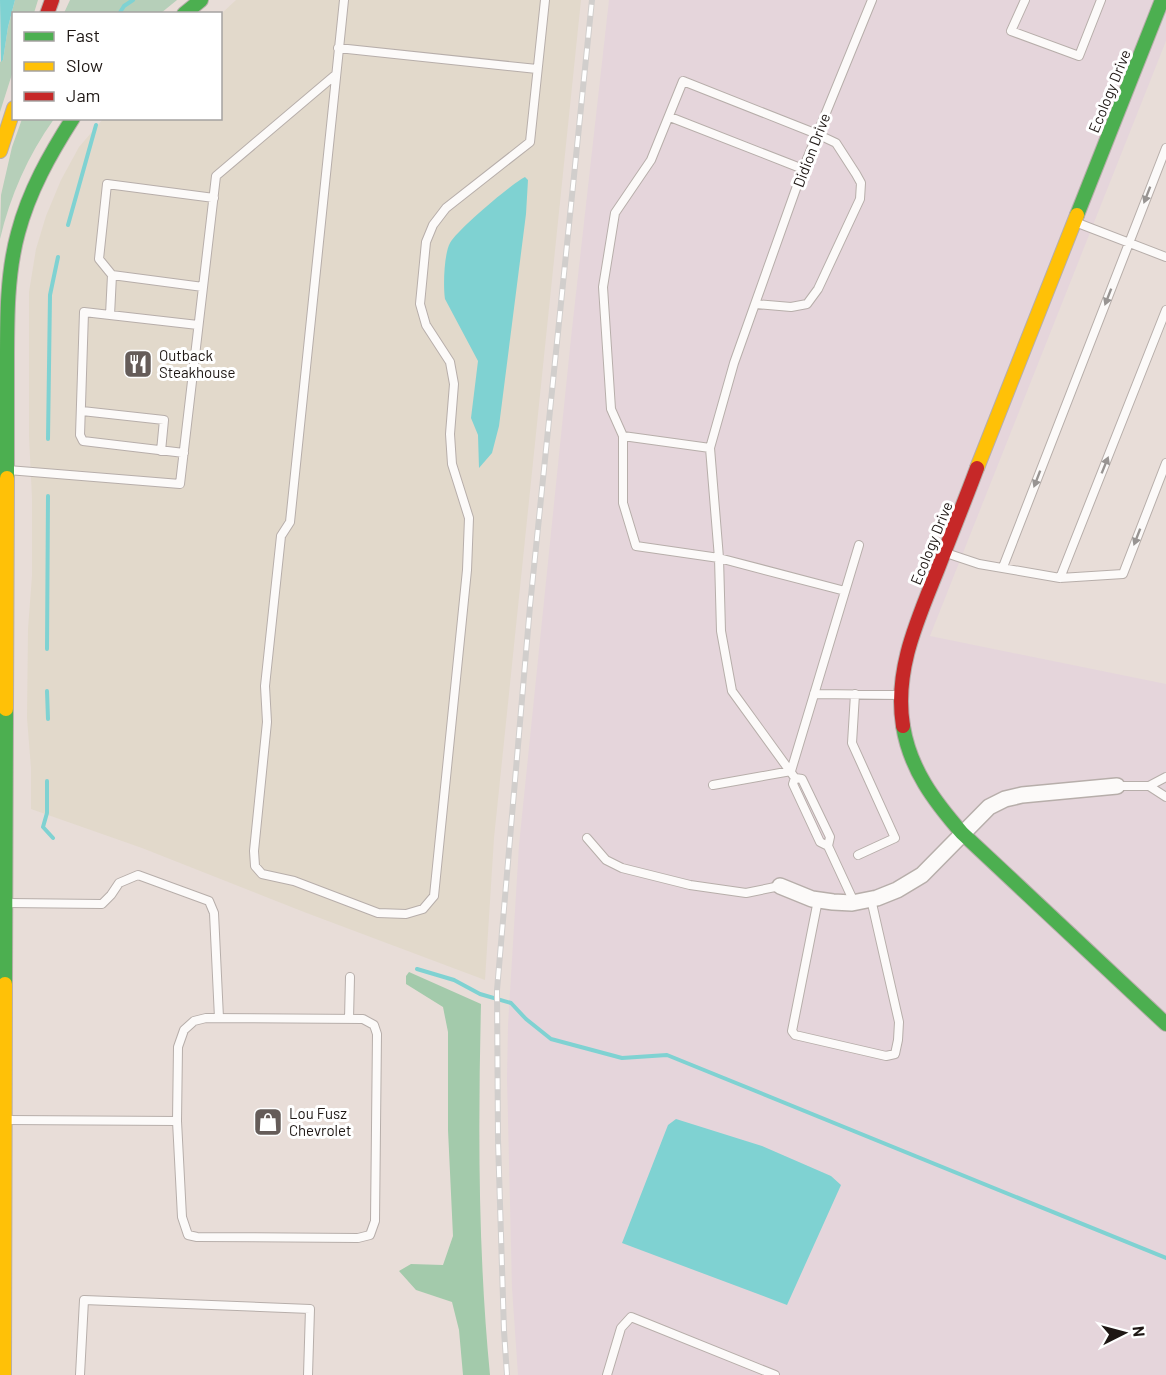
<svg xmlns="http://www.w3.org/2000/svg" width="1166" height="1375" font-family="Barlow,sans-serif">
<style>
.commercial{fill:#e2d9cb}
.industrial{fill:#e5d5db}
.green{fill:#b6cfb9}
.forest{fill:#a3caab}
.water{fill:#7fd2d2}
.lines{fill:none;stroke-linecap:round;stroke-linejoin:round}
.stream{stroke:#7fd2d2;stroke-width:4}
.lane-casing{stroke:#b7aeaa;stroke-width:10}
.street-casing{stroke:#b7aeaa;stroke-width:18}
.fast-casing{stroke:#b7aeaa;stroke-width:16}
.slow-casing{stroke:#b7aeaa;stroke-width:16}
.jam-casing{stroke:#b7aeaa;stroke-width:16}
.lane{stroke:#fcfaf9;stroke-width:8}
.street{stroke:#fcfaf9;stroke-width:15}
.fast{stroke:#4caf50;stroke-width:14}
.slow{stroke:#ffc107;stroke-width:14}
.jam{stroke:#c62828;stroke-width:14}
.rail-casing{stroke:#d1cecc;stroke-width:6}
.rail{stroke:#fff;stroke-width:4;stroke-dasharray:11;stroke-linecap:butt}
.oneway{fill:#989492}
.labels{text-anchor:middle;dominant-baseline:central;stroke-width:6;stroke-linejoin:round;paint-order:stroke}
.street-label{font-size:15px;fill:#1e1714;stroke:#fff}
.poi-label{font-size:15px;fill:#1e1714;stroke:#fff;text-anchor:start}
</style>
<rect width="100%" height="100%" fill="#e8ddd8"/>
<path class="commercial" d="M 236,0 L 581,0 L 494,838 L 485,980 L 304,912 L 142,848 L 31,809 L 31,768 L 27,718 L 28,629 L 32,576 L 32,498 L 29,436 L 29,292 L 36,249 L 46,216 L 61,180 L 79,147 L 103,119 L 220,118 L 221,14 Z"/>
<path class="industrial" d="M 609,0 L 1166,0 L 1166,41 L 930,636 L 1166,684 L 1166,1375 L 518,1375 L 512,1288 L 507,1078 L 508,1025 L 519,845 L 571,338 Z"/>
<path class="green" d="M 15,0 L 38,0 L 34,13 L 14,14 L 13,71 L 0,112 L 0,62 L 3,60 L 8,27 Z
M 70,0 L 177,0 L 161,13 L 64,13 Z
M 22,119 L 54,119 C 28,155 10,196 0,239 L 1,195 L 12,147 Z"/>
<path class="forest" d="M 409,972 L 481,1004 C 478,1128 478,1252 490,1375 L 463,1375 L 459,1330 L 452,1302 L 416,1290 L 399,1271 L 411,1264 L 443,1265 L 453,1236 L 448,1130 L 448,1032 L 443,1007 L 406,984 L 406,976 Z"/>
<path class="water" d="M 0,0 L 15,0 L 8,27 L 3,60 L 1,62 Z
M 525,177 L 528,180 L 526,214 L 499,426 L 492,453 L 479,468 L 478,435 L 471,418 L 478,361 L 445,299 C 443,286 444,254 450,243 C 457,230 511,184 525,177 Z
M 676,1119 L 762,1146 L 831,1176 L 841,1185 L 787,1305 L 622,1243 L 668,1125 Z"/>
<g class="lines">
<path class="stream" d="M 119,14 L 124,6 L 133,0
M 68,225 L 96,125
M 48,439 L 50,295 L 58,257
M 47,649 L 48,496
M 47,691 L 48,719
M 47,781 L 47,813 L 43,827 L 53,838
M 417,969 L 454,980 L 480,994 L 511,1003 L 526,1019 L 551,1039 L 622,1058 L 667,1055 L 1166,1258"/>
<g class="lane-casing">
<path id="lane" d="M 344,0 L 290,522 L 281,536 L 265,686 L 267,722 L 254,851 L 255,866 L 262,874 L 294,881 L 378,913 L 406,914 L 423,909 L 434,896 L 467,570 L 469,518 L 452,464 L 450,434 L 454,384 L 450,362 L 426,325 L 420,304 L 426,242 L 433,225 L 446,208 L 530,142 L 545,0
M 1025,0 L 1011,31 L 1079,56 L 1101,0
M 338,48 L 537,69
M 670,117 L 803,169
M 1075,222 L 1166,257
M 112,275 L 99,259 L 107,184 L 214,198
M 756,304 L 791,307 L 807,304 L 818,289 L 860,199 L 861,183 L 856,174 L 836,143 L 817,134 L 683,81 L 651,160 L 615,213 L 603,287 L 611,409 L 623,436 L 623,503 L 636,546 L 719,558 L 845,591
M 110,315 L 198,325
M 82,411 L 164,420 L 161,451
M 623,436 L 710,448
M 184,453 L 83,441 L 80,435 L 84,312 L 110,315 L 112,275 L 203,287
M 8,470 L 180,484 L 216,176 L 334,76
M 946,553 L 979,564 L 1060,578 L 1123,574 L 1166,463
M 1003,567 L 1166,148
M 1060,578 L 1166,310
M 814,694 L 900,695
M 855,694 L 852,743 L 895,838 L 858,855
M 791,771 L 859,545
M 795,778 L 793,784 L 820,842 L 828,846
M 713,785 L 791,771
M 1117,786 L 1149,786 L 1166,777
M 1149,786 L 1166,797
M 587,838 L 606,860 L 622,868 L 690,885 L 746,893 L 780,886
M 818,900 L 792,1031 L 795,1035 L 886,1056 L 895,1054 L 898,1040 L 899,1022 L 871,899
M 854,902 L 828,846 L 830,837 L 802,779 L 795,778 L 732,691 L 721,631 L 719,558 L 710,448 L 734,363 L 803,169 L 872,0
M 8,903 L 102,904 L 111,895 L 119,883 L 138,875 L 209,901 L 214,913 L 219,1018
M 206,1018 L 363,1019 L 374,1025 L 377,1034 L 375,1221 L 370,1235 L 358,1238 L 197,1237 L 188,1235 L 182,1217 L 177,1121 L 178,1047 L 184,1030 L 194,1021 Z
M 349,1019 L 350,977
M 7,1120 L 177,1121
M 80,1375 L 84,1300 L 310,1309 L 308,1375
M 607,1375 L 621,1328 L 631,1317 L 775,1375"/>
</g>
<g class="street-casing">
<path id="street" d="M 780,886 L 812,899 L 833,902 L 852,903 L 877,898 L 897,890 L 922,875 L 989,807 L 1005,799 L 1022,795 L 1117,786"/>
</g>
<g class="fast-casing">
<path id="fast" d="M 184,14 L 201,0
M 1077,215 L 1162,0
M 7,478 C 7,439 7,399 7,360 C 7,318 7,273 18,233 C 29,191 50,154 73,118
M 903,726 C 910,769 934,801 962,833 L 1166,1024
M 5,984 L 6,709"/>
</g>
<g class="slow-casing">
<path id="slow" d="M 0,151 L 14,108
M 977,468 L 1077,215
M 6,709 L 7,478
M 4,1375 L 5,984"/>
</g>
<g class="jam-casing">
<path id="jam" d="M 47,14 L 52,0
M 903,726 C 894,671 917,621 937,571 C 950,537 964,503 977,468"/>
</g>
<use href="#lane" class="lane"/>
<use href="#street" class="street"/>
<use href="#fast" class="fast"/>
<use href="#slow" class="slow"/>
<use href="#jam" class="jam"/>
<g class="rail-casing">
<path id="rail" d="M 507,1375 L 504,1331 L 498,1140 L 497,990 L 530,606 L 592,0"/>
</g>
<use href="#rail" class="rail"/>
</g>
<defs><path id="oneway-solid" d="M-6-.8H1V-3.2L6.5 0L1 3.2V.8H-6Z" transform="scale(1.5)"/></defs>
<g class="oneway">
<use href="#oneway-solid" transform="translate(1147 195) rotate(111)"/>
<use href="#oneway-solid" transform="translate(1108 297) rotate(111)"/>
<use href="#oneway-solid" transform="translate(1105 465) rotate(-68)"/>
<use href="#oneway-solid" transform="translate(1037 479) rotate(111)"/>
<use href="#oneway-solid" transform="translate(1137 537) rotate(111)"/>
</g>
<defs>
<g id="restaurant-square" transform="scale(1.5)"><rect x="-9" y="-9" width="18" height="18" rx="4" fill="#655c59" stroke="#fff"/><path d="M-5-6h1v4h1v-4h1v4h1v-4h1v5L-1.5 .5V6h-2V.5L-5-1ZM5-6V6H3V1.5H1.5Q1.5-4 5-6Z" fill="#fff"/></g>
<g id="shop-square" transform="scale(1.5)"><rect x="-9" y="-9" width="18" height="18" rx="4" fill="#655c59" stroke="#fff"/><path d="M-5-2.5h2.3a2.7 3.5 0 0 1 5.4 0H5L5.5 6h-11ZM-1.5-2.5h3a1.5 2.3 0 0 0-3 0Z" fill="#fff"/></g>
</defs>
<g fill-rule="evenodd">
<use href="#restaurant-square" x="138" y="364"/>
<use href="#shop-square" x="268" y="1122"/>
</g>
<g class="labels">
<g class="street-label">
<text transform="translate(1109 91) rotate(-68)">Ecology Drive</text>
<text transform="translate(811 150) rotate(-69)">Didion Drive</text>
<text transform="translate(931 543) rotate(-68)">Ecology Drive</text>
</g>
<g class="poi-label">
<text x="159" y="355">Outback<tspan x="159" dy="17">Steakhouse</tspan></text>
<text x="289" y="1113">Lou Fusz<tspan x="289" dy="17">Chevrolet</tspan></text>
</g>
</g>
<rect x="12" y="12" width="210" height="108" fill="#ffffff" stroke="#a5a2a1" stroke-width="1.5"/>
<rect x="24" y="32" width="30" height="9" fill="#4caf50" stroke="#a5a2a1" stroke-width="1.5"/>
<text x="66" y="42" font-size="18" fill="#1e1714">Fast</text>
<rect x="24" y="62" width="30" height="9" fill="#ffc107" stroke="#a5a2a1" stroke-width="1.5"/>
<text x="66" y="72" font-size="18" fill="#1e1714">Slow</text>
<rect x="24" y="92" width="30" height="9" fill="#c62828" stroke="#a5a2a1" stroke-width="1.5"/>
<text x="66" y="102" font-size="18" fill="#1e1714">Jam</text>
<g transform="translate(1124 1333) rotate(84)" stroke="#ffffff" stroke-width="4.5" paint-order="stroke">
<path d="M0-4.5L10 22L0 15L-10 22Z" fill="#1e1714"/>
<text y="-9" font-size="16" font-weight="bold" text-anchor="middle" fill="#1e1714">N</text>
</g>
</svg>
